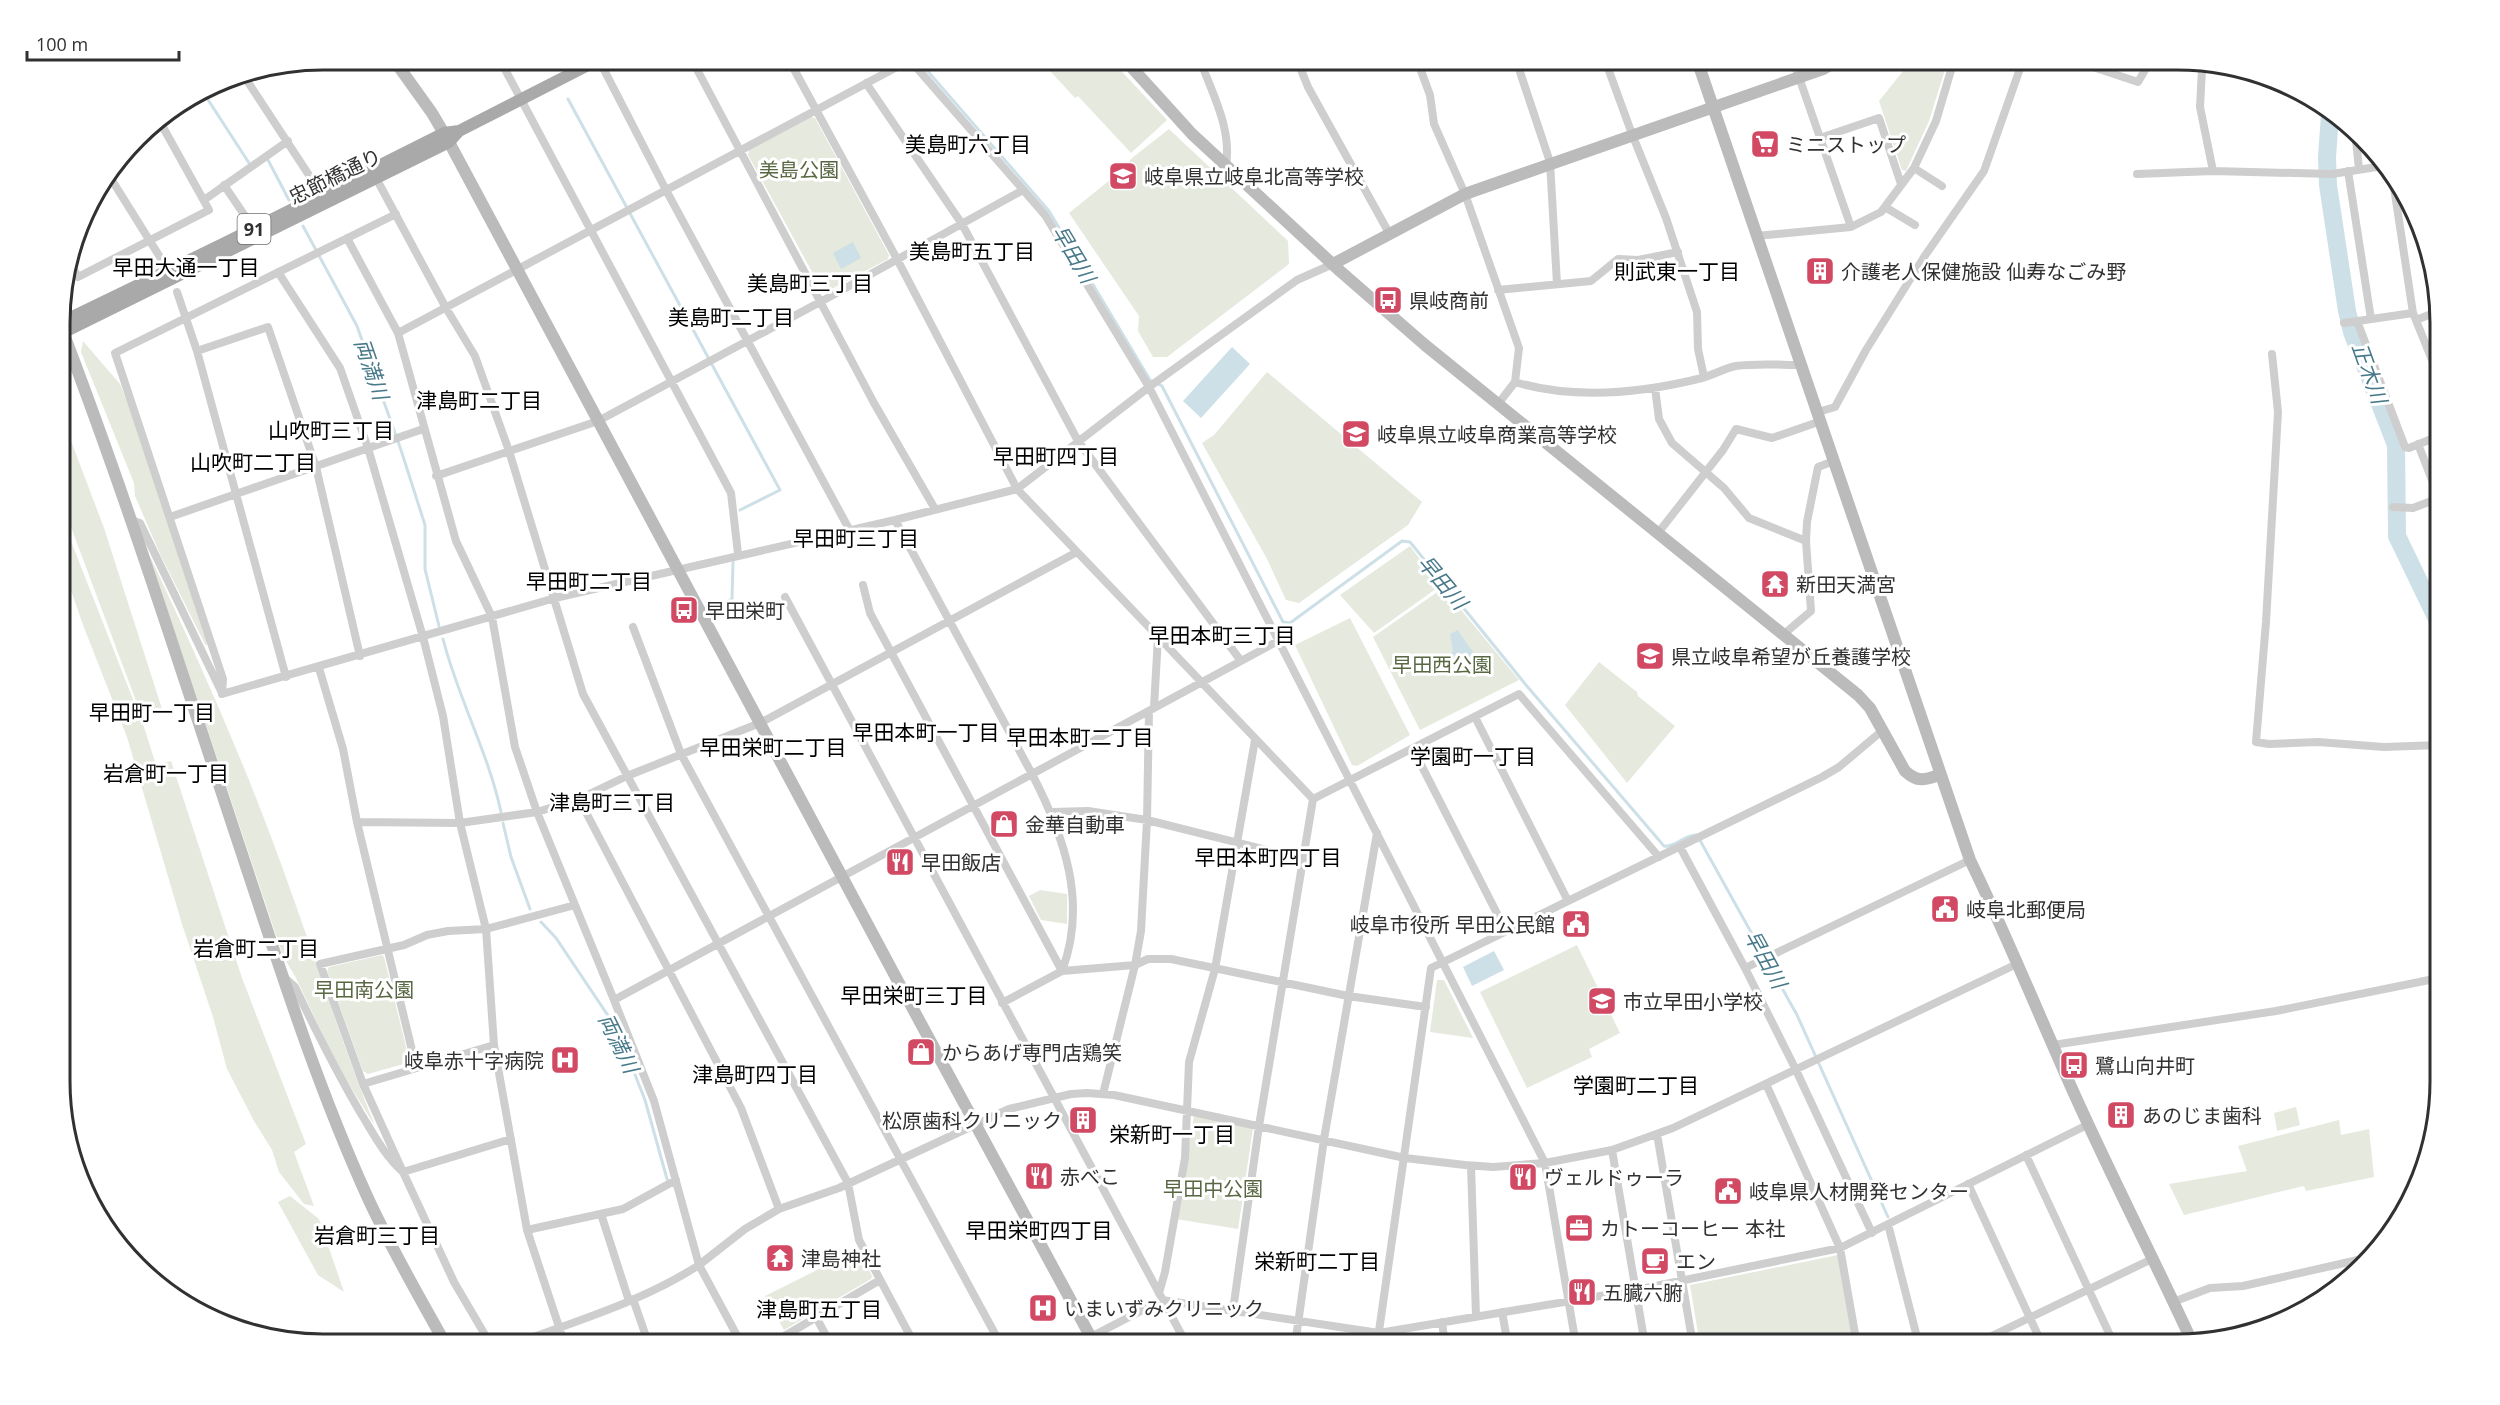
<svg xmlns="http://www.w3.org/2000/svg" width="2500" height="1405" font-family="'Open Sans','Noto Sans JP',sans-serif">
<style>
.green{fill:#e5e9de}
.water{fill:#cde0e7}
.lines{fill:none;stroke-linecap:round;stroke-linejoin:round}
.stream{stroke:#cde0e7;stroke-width:3}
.river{stroke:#cde0e7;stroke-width:18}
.street{stroke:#cecece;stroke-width:8}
.secondary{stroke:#bbb;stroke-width:12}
.primary{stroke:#a9a9a9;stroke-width:12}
.highway{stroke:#989898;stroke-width:15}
.labels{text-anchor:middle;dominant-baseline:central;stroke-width:6;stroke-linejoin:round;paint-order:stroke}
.shield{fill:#fff;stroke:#6f6f6f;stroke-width:1.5}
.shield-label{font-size:18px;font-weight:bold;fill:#313131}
.poi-label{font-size:20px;fill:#313131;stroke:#fff;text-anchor:start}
.park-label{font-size:20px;fill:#596843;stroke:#fff}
.street-label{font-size:20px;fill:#313131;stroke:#fff}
.neighbourhood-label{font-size:21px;fill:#000;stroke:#fff}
.water-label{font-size:21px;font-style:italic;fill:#47798a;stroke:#fff}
.rim{fill:none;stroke:#313131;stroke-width:3}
</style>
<rect width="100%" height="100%" fill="#fff"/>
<path class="green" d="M 1040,60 L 1111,60 L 1167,120 L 1131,153 L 1078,96 L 1075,98 Z
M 1912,60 L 1948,60 L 1929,121 L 1906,171 L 1902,170 L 1879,101 Z
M 811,117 L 815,118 L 889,255 L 888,259 L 826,292 L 822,290 L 748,155 L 749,150 Z
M 1169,129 L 1288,241 L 1289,264 L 1167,357 L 1153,357 L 1138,331 L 1139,316 L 1069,213 L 1121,171 L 1132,158 Z
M 83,341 L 120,384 L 127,401 L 208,641 L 206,646 L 160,554 L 135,496 L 134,483 L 81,352 Z
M 1267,372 L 1422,502 L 1408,525 L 1299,603 L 1286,600 L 1267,559 L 1202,443 L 1214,435 Z
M 62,417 L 104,528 L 162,709 L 142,717 L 62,503 Z
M 62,509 L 67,531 L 145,730 L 156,765 L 171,761 L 242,978 L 306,1144 L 294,1152 L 314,1206 L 304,1204 L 279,1172 L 272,1150 L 254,1121 L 227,1069 L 213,1017 L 182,924 L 127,737 L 83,625 L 62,564 Z
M 1410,546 L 1440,586 L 1374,633 L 1340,595 Z
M 149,554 C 200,663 249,772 289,886 C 318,966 343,1047 375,1126 L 337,1065 L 296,978 L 283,956 Z
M 1443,588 L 1519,680 L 1420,730 L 1373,637 Z
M 1350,618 L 1410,735 L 1357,766 L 1352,765 L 1295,645 Z
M 1599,662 L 1637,692 L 1638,696 L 1675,726 L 1627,783 L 1565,705 Z
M 1040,890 L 1067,894 L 1067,924 L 1041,920 L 1029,896 Z
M 1577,945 L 1620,1033 L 1589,1049 L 1592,1057 L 1527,1088 L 1480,992 Z
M 382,955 L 384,957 L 409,1059 L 407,1063 L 368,1074 L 363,1071 L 327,971 L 329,967 Z
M 1437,980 L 1444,980 L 1473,1038 L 1430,1032 Z
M 2296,1107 L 2300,1125 L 2277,1131 L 2274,1113 Z
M 1194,1116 L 1253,1128 L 1238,1229 L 1176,1219 Z
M 2339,1120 L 2341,1135 L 2369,1129 L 2374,1177 L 2306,1191 L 2304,1186 L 2184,1215 L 2169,1184 L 2247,1171 L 2238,1146 Z
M 290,1196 L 319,1219 L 344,1292 L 318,1275 L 278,1202 Z
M 859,1249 L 872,1276 L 871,1279 L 784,1330 L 765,1296 Z
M 1838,1255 L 1853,1345 L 1700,1345 L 1690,1285 Z"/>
<path class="water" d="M 853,242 L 861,258 L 841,269 L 833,253 Z
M 1232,347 L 1250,364 L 1201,418 L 1183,401 Z
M 1458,630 L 1461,635 L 1485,669 L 1455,675 L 1454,666 L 1448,659 L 1449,655 L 1453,652 L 1450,634 Z
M 1494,951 L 1504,970 L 1472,986 L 1463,967 Z"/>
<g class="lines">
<path class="stream" d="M 918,60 L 1049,211 L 1150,380 L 1162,386 L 1283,622 L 1290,623 L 1402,541 L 1410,542 L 1526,685 L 1664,846 C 1676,848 1684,834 1697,835 L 1797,1015 L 1888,1217
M 203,92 L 249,163
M 568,99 L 780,490 L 740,510
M 268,160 L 289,200
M 303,226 L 357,326 L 401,450 L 425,525 L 425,569 L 439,626
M 714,608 L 732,599 L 733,562
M 443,639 C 458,698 488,752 501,812
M 503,823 L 511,857 L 530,909
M 541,922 L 556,938 L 617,1029 L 645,1100 L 667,1179"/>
<path class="river" d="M 2330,115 L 2327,157 L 2328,185 L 2347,311 L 2352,332 L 2396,445 L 2397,536 L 2439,623"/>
<path class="street" d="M 500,60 L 731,493 L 738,554
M 599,60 L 666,190 L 849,529
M 692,60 L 874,403 L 935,509
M 789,60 L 897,259 L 1017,489 L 1313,799
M 910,60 L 1045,215 L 1149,387 L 1545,1163 L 1576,1345
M 1200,60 C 1212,93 1232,129 1226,165
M 1297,60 L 1308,87 L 1389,233
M 1417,60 L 1430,95 L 1434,124 L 1465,194 L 1519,348 L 1515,382 L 1498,404
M 1516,60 L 1550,162 L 1557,284
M 1605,60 L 1632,134 L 1666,218 L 1697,312 L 1698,349 L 1704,377
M 1793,60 L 1851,227
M 2072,60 L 2138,82 L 2151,60
M 2205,64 L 2202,69 L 2200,107 L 2213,171
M 1203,69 L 1229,60
M 244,76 L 322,195
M 866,83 L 962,224 L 1078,441 L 1241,661
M 1820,138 L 1879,118 L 1901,184
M 2356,140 L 2359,169
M 1914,168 L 1942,186
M 2348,171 L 2371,319
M 2137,174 L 2213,171 L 2332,174 L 2383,166
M 2392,174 L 2413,313 L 2439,377
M 110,177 L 163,262
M 376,178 L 446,308 L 475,356 L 509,451 L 583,694 L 848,1183 L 859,1240 L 915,1345
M 224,185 L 245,216
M 204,200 L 288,141
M 1885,207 L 1915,225
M 1756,236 L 1851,227 L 1881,212 L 1914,168 L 1936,121 L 1954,60
M 347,238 L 398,333 L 456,541 L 492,617 L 515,747 L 537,812 L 575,905
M 70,263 L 78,277 L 209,210 L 159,120
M 278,272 L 340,368 L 368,448 L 423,637 L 443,716 L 460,823 L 486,929 L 494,1045 L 527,1230
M 1498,290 L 1591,281 L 1618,259 L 1638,260 L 1678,252
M 177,292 L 197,351 L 286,677
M 2416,320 L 2439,311
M 2357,321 L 2405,447 L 2409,448 L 2439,436
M 2344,323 L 2413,313
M 398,333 L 910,60
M 2427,348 L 2439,343
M 197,351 L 268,327 L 316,467 L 360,656
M 2272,354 L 2278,412 L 2266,622 L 2256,742 L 2269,744 L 2318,742 L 2384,747 L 2439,745
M 1515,382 C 1575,400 1642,393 1702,378 C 1713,375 1725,368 1736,366 C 1757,363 1780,365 1801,365
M 1655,388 L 1659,419 L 1672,443 L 1724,488 L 1749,518 L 1806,541
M 1818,412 L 1835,407 L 1866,350 L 1924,257 L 1984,171 L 2023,60
M 2418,444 L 2439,498
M 436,476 L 598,421 L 822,301 L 1023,190
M 2393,507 L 2413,508 L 2439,498
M 170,517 L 423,429
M 131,520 L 140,523 L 222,693
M 895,520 L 1032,774 C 1064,836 1088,902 1062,971
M 2435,531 L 2439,529
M 1658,533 L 1723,450 L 1736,429 L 1772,438 L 1821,421
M 2435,561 L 2439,559
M 863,585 L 870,613 L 1062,971
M 785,597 L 1187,1345
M 633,627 L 681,754 L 1001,1345
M 1784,634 L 1811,611 L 1806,541 L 1807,522 L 1818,467 L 1834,461
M 319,668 L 343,749 L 357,822 L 460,823 L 537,812 L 579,799 L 627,776 L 760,723 L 1077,552
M 222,694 L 555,598 L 895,520 L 1017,489 L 1149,387 L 1297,280 L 1333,264
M 222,694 L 223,679 L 115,353 L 396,214
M 1154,707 L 1158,637
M 1475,717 L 1568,901
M 1413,749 L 1506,931
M 579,799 L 741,1108 L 779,1209
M 1313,799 L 1519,694 L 1659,857
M 1052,812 L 1088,811 L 1147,820 L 1303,859
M 357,822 L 416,1067
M 1680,847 L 1745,968
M 285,978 L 295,987 C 315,1029 336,1071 360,1112 C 373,1133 384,1155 403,1172 L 454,1282 L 491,1345
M 614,1000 L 654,1101 L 699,1265 L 745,1229 L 779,1209 L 839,1188 L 1009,1109 L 1071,1094 L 1087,1093 L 1114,1095 L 1405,1158 L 1465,1165 L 1493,1167 L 1545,1163 L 1612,1150 L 1673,1128 L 2019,963
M 1002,1003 L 1062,971 L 1135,965 L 1148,959 L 1171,959 L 1348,996 L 1426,1007
M 2053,1045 L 2276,1011 L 2439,978
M 363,1084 L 494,1045
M 1766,1084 L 1840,1248 L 1857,1345
M 1103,1094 L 1135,965 L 1141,931 L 1147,820 L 1149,711
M 1657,1134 L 1693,1345
M 511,1139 L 403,1172 L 363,1084 L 320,964 L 404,945 L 427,935 L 448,931 L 486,929 L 575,905 L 614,1000 L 1278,641
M 1612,1150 L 1645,1345
M 2026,1155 L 2114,1344
M 1471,1166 L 1476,1316
M 1968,1184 L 2042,1344
M 601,1214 L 629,1301
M 1888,1224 L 1919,1345
M 1872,1233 L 1795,1068 L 1745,968 L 1970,860
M 1159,1293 L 1165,1272 L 1185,1158 L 1189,1062 L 1215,969 L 1255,740
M 633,1299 L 649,1345
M 2173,1302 L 2210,1288 L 2243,1286 L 2371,1257
M 1233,1310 L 1259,1126 L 1313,799
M 1502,1312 L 1508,1345
M 816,1317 L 831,1345
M 1442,1322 L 1445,1345
M 512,1345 C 575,1321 642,1302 699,1265 L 742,1345
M 565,1345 L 527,1230 L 623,1209 L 676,1180
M 769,1345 L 880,1280
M 1075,1345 L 1162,1300 L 1379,1333 L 1636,1290 L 1840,1248 L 2089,1124
M 1295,1345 L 1324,1139 L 1377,833
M 1377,1345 L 1431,968 L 1822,777 L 1839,767 L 1883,730
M 1973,1345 L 2154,1258"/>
<path class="secondary" d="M 394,60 L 432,113 L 449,142 L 900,985 L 1095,1345
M 1125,60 L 1192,134 L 1340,271 L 1425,345 L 1858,695 L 1870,708 L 1905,771 C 1918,783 1925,780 1939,775
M 1697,60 L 1970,860 C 2003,928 2031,996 2061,1064 C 2102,1159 2150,1250 2193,1344
M 1333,264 L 1465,194 L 1823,69 L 1838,60
M 63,332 C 130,507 186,686 245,863 C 282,975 318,1088 367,1196 C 390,1247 419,1296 446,1345"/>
<path class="primary" d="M 62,322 L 225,243 L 444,133 L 459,131 L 598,60
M 62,333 L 449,142 L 459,131"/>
<path class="highway" d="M 62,329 L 62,333"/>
</g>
<defs>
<g id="supermarket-square" transform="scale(1.5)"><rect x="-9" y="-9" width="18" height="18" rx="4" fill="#d24964" stroke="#fff"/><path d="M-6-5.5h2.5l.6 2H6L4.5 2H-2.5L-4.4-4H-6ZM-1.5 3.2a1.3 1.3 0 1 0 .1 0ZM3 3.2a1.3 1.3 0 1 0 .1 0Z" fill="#fff"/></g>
<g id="school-square" transform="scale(1.5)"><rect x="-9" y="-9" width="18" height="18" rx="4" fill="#d24964" stroke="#fff"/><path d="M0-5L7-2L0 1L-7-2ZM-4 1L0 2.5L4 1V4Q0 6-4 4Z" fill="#fff"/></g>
<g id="building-square" transform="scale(1.5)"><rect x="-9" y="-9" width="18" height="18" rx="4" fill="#d24964" stroke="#fff"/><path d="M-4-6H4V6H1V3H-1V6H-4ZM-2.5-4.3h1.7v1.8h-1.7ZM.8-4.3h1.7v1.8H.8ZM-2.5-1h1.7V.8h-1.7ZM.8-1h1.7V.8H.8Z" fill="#fff"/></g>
<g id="bus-square" transform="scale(1.5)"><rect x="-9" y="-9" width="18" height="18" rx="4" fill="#d24964" stroke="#fff"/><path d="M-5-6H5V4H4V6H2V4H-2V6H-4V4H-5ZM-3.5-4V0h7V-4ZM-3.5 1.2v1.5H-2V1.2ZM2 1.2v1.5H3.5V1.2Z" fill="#fff"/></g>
<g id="temple-square" transform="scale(1.5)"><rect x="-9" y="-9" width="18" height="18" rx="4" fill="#d24964" stroke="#fff"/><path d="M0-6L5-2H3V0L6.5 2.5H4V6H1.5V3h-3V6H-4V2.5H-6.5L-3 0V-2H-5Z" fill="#fff"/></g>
<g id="shop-square" transform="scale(1.5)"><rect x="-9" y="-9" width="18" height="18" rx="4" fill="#d24964" stroke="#fff"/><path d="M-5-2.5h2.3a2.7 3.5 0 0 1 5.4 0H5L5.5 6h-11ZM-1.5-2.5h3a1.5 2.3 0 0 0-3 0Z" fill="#fff"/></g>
<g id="restaurant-square" transform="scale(1.5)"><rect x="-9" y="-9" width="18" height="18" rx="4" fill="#d24964" stroke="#fff"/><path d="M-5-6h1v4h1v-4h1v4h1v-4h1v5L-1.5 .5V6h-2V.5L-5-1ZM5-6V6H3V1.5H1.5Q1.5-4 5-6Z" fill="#fff"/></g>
<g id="civic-square" transform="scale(1.5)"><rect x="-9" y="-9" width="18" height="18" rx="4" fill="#d24964" stroke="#fff"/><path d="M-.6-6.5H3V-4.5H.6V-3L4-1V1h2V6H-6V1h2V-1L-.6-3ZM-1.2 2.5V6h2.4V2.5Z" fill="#fff"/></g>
<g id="hospital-square" transform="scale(1.5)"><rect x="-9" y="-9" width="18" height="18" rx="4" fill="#d24964" stroke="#fff"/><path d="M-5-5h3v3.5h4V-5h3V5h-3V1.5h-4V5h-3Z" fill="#fff"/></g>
<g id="office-square" transform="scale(1.5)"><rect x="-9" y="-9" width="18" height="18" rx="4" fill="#d24964" stroke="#fff"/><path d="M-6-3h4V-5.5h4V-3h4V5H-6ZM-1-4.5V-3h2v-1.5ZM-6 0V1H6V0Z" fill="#fff"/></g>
<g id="cafe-square" transform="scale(1.5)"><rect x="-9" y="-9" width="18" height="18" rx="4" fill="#d24964" stroke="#fff"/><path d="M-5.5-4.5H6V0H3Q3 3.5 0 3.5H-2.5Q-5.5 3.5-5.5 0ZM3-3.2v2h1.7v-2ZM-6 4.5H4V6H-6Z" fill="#fff"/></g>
</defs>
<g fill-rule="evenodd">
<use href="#supermarket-square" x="1765" y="144"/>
<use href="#school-square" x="1123" y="176"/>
<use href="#building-square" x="1820" y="271"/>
<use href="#bus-square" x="1388" y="300"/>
<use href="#school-square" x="1356" y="434"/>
<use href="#temple-square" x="1775" y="584"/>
<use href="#bus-square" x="684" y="610"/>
<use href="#school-square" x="1650" y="656"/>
<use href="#shop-square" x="1004" y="824"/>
<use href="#restaurant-square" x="900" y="862"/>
<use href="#civic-square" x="1945" y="909"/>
<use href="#civic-square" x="1576" y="924"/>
<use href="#school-square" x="1602" y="1001"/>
<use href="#shop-square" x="921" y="1052"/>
<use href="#hospital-square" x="565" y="1060"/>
<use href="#bus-square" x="2074" y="1065"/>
<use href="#building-square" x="2121" y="1115"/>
<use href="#building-square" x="1083" y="1120"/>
<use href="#restaurant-square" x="1039" y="1176"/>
<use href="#restaurant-square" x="1523" y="1177"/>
<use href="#civic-square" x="1728" y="1191"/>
<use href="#office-square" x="1579" y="1228"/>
<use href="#temple-square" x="780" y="1258"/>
<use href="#cafe-square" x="1655" y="1261"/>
<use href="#restaurant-square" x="1582" y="1292"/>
<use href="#hospital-square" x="1043" y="1308"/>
</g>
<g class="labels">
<rect class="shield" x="237.5" y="214" width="33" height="30" rx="4.5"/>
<g class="shield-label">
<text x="254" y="229">91</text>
</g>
<g class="poi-label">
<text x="1786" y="144">ミニストップ</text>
<text x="1144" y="176">岐阜県立岐阜北高等学校</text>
<text x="1841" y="271">介護老人保健施設 仙寿なごみ野</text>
<text x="1409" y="300">県岐商前</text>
<text x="1377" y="434">岐阜県立岐阜商業高等学校</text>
<text x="1796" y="584">新田天満宮</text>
<text x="705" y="610">早田栄町</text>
<text x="1671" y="656">県立岐阜希望が丘養護学校</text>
<text x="1025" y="824">金華自動車</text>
<text x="921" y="862">早田飯店</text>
<text x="1966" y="909">岐阜北郵便局</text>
<text x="1555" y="924" text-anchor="end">岐阜市役所 早田公民館</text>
<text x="1623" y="1001">市立早田小学校</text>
<text x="942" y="1052">からあげ専門店鶏笑</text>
<text x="544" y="1060" text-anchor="end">岐阜赤十字病院</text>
<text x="2095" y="1065">鷺山向井町</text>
<text x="2142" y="1115">あのじま歯科</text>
<text x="1062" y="1120" text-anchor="end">松原歯科クリニック</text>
<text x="1060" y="1176">赤べこ</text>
<text x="1544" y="1177">ヴェルドゥーラ</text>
<text x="1749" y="1191">岐阜県人材開発センター</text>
<text x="1600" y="1228">カトーコーヒー 本社</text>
<text x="801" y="1258">津島神社</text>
<text x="1676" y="1261">エン</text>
<text x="1603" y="1292">五臓六腑</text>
<text x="1064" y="1308">いまいずみクリニック</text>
</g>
<g class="park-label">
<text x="799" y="169">美島公園</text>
<text x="1442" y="664">早田西公園</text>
<text x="364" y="989">早田南公園</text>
<text x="1213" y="1188">早田中公園</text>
</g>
<g class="street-label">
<text transform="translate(335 176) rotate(-26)">忠節橋通り</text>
</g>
<g class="neighbourhood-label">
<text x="968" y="144">美島町六丁目</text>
<text x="972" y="251">美島町五丁目</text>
<text x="186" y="267">早田大通一丁目</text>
<text x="1677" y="271">則武東一丁目</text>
<text x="810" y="283">美島町三丁目</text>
<text x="731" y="317">美島町二丁目</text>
<text x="479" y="400">津島町二丁目</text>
<text x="331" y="430">山吹町三丁目</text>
<text x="1056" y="456">早田町四丁目</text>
<text x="253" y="462">山吹町二丁目</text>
<text x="856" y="538">早田町三丁目</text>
<text x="589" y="581">早田町二丁目</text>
<text x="1222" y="635">早田本町三丁目</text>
<text x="152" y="712">早田町一丁目</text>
<text x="926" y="732">早田本町一丁目</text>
<text x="1080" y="737">早田本町二丁目</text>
<text x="773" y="747">早田栄町二丁目</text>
<text x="1473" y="756">学園町一丁目</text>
<text x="166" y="773">岩倉町一丁目</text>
<text x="612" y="802">津島町三丁目</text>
<text x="1268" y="857">早田本町四丁目</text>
<text x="256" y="948">岩倉町二丁目</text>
<text x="914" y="995">早田栄町三丁目</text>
<text x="755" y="1074">津島町四丁目</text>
<text x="1636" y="1085">学園町二丁目</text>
<text x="1172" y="1134">栄新町一丁目</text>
<text x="1039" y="1230">早田栄町四丁目</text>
<text x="377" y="1235">岩倉町三丁目</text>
<text x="1317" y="1261">栄新町二丁目</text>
<text x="819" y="1309">津島町五丁目</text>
</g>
<g class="water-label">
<text transform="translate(1074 254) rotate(59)">早田川</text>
<text transform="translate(372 369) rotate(71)">両満川</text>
<text transform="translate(2370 373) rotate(70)">正木川</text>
<text transform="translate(1443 582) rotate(50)">早田川</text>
<text transform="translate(1766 959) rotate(61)">早田川</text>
<text transform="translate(619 1043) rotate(64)">両満川</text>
</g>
</g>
<path d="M0 0H2500V1405H0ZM323 70H2177A253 253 0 0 1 2430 323V1081A253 253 0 0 1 2177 1334H323A253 253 0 0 1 70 1081V323A253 253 0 0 1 323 70Z" fill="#fff" fill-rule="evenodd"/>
<path class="rim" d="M323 70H2177A253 253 0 0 1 2430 323V1081A253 253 0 0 1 2177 1334H323A253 253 0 0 1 70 1081V323A253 253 0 0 1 323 70Z"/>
<path d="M27 51v9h152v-9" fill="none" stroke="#313131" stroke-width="3"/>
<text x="36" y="51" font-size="18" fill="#313131" stroke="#ffffff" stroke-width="4.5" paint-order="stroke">100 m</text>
</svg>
